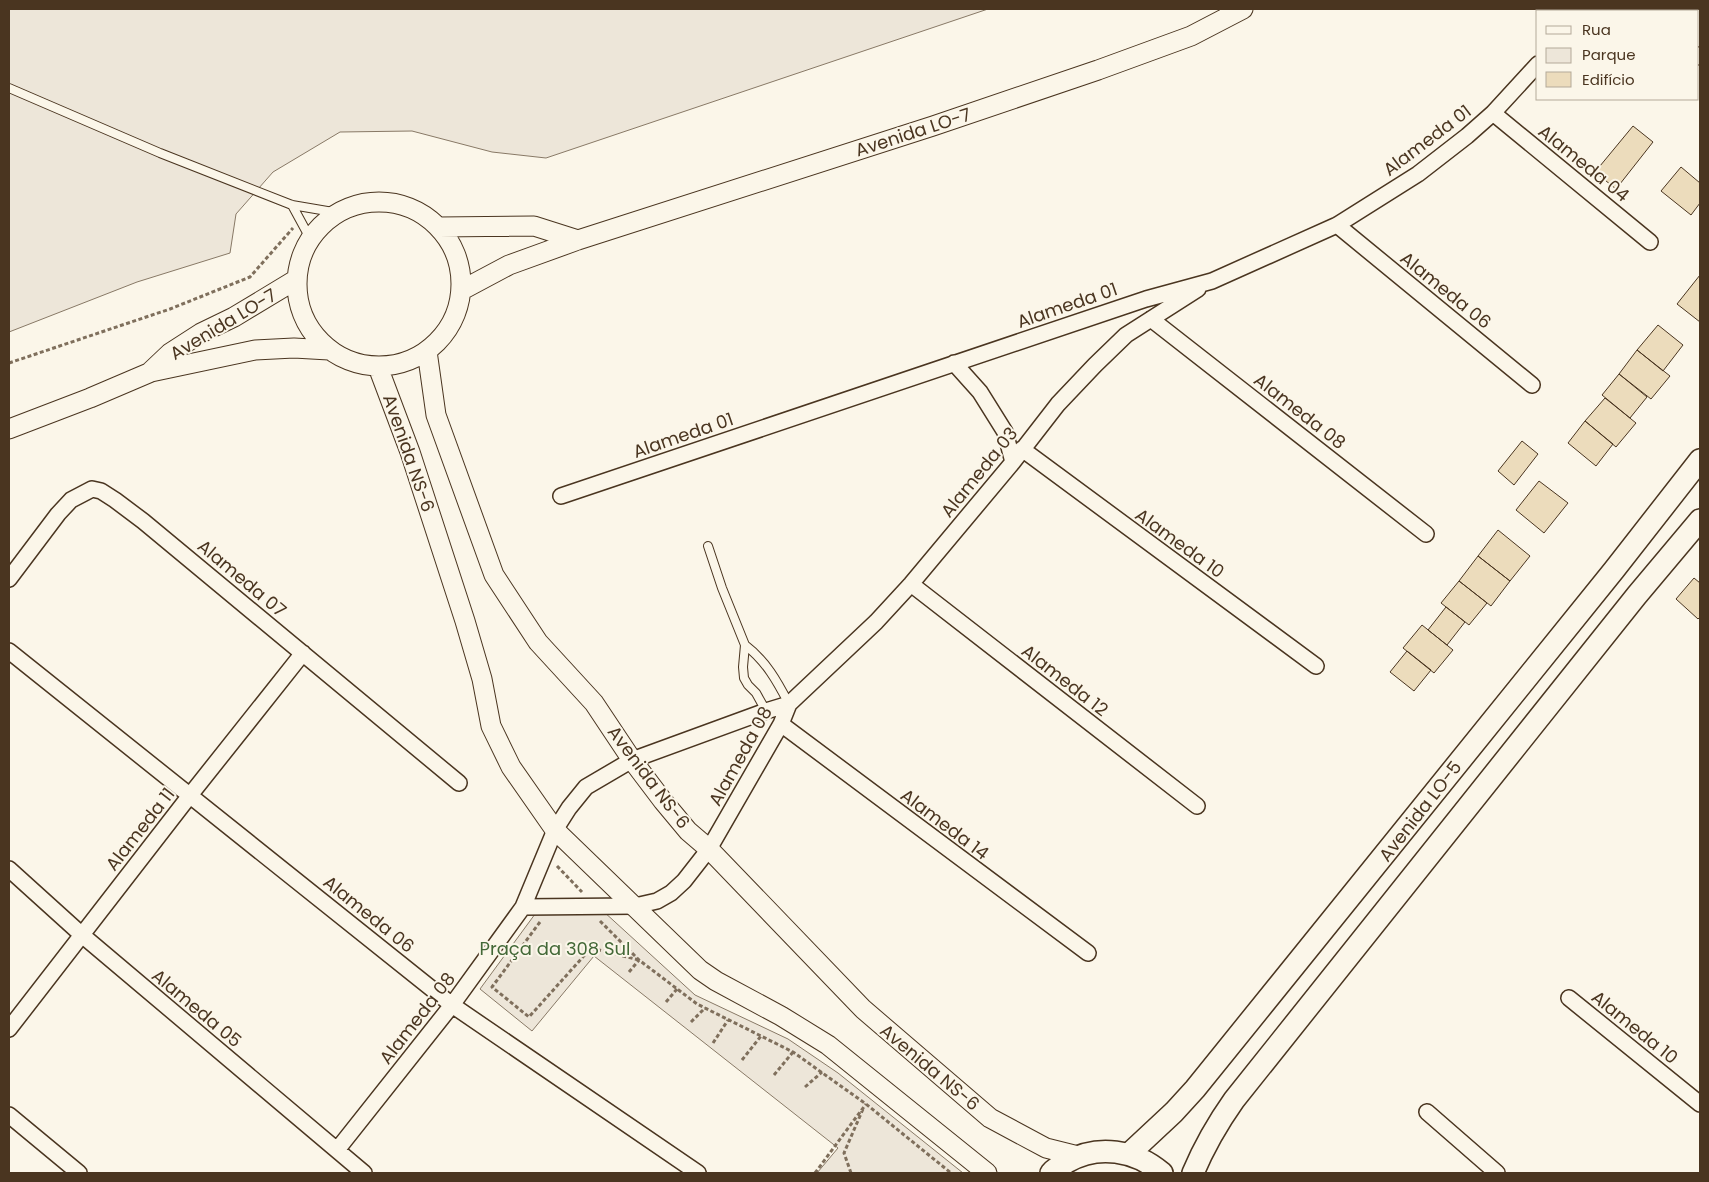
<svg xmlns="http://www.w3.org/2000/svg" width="1709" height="1182" font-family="Poppins,sans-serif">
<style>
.green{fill:#ede6d9;stroke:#887966}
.building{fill:#ecdcbc;stroke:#4a3520}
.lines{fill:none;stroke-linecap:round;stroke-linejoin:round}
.service-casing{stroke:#4a3520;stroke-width:10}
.minor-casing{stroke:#4a3520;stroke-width:18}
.tertiary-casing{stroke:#4a3520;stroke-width:21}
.secondary-casing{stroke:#4a3520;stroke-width:24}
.path{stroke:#7f6f5c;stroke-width:3;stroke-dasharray:4 2.5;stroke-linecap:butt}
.service{stroke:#fbf6e9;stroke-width:8}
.minor{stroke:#fbf6e9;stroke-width:15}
.tertiary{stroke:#fbf6e9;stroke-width:19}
.secondary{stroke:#fbf6e9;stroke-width:21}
.labels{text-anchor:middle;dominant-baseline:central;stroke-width:4;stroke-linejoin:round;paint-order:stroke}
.street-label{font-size:18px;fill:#4a3520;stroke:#fbf6e9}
.park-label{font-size:18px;fill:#436837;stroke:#fbf6e9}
</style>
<rect width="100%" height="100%" fill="#fbf6e9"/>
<path class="green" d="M 9,9 L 988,9 L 546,158 L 492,152 L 412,131 L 340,132 L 273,172 L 236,214 L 230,253 L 137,282 L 9,332 Z
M 538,910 L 603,911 L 695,995 L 788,1039 L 838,1073 L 963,1173 L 817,1173 L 838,1148 L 594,956 L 532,1031 L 480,989 Z"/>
<path class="building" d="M 1633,126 L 1653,142 L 1616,189 L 1595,172 Z
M 1681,167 L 1700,183 L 1700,203 L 1691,215 L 1661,191 Z
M 1700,275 L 1700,322 L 1677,304 Z
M 1658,325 L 1683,345 L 1663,371 L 1637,350 Z
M 1637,350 L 1670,376 L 1651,399 L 1619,374 Z
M 1619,374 L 1647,397 L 1630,418 L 1602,395 Z
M 1605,398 L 1636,423 L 1616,447 L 1585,421 Z
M 1585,421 L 1613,444 L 1596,466 L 1568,443 Z
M 1522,441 L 1538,454 L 1514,485 L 1498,471 Z
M 1539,481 L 1568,503 L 1544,533 L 1516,510 Z
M 1498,530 L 1530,556 L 1510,581 L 1478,556 Z
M 1478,556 L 1510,581 L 1491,606 L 1459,581 Z
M 1694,578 L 1700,583 L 1700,617 L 1698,619 L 1676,599 Z
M 1459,581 L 1487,603 L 1469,625 L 1441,603 Z
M 1446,607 L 1465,622 L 1447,645 L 1428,630 Z
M 1422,625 L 1453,650 L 1434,673 L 1403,648 Z
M 1407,651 L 1431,670 L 1414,691 L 1390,672 Z"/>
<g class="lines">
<g class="service-casing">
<path id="service" d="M 9,88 L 160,153 L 292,205 L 339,213
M 292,205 L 311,240
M 708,546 L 722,588 L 745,645 L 743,667 L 744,678 L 748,685 L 756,693 L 766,711
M 745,645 C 766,661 777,681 789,704"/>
</g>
<g class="minor-casing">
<path id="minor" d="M 1637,9 L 1640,11
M 1584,11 L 1586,9
M 1698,55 L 1700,57
M 1493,113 L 1650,242
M 1337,225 L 1532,385
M 1151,319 L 1426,534
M 954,363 L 980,392 L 1005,432 L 1013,462
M 1022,449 L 1316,666
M 561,496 L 1146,299 L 1212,281 L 1337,225 L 1418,174 L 1467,136 L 1493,113 L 1538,64
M 9,579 L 58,514 L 71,500 L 92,489 L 101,491 L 115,500 L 143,521 L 459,783
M 911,584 L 1197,806
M 9,651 L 452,1005 L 698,1173
M 781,724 L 1088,953
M 9,869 L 82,935 L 364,1173
M 523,907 L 635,906 L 657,901 L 671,893 L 684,881 L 709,849 L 781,724 L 789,704 L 876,622 L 911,584 L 1013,462 L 1058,404 L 1095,365 L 1126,335 L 1198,289
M 1569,998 L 1700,1104
M 9,1029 L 191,794 L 303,653
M 1427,1112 L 1497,1173
M 9,1115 L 79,1173
M 337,1150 L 452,1005 L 523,907 L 555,830 L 569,808 L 586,787 L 632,760 L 766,711 L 789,704"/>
</g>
<g class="tertiary-casing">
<path id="tertiary" d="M297 284a82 82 0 1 1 164 0a82 82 0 1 1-164 0Z
M 439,227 L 534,226 L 578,240
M 462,290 L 509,265 L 578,240 L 933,126 L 1098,70 L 1191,36 L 1243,9
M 427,351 L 436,415 L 494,575 L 538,642 L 594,703 L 632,760 L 663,801 L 688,831 L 709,849 L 863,1009 L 990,1118 L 1046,1148 L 1078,1156
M 378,367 L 410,452 L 465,621 L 482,679 L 491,726 L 511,767 L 555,830 L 700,970 L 716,981 L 781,1016 L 828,1045 L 987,1173
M 151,371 L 170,353 L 201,333 L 234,317 L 297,279
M 9,429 L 90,398 L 151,372 L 255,350 L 294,348 L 329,350"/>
</g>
<g class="secondary-casing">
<path id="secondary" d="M 1129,1154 L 1174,1112 L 1195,1089 L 1614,570 L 1700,460
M 1051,1173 C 1055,1168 1061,1165 1067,1162 C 1098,1144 1135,1150 1162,1173
M 1193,1173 C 1204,1147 1217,1124 1234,1100 L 1637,595 L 1700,520"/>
</g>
<path class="path" d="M 9,363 L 170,309 L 250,277 L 293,228
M 557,866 L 582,892
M 600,921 L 639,960 L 697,1004 L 793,1052 L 866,1104 L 951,1173
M 540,922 L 492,987 L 529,1017 L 591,948 L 639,960
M 629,972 L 639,960
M 666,1002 L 677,989
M 691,1022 L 705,1008
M 713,1043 L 728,1020
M 742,1060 L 761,1036
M 774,1075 L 793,1052
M 805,1087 L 822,1072
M 815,1173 L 866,1104
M 851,1173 L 844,1153 L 863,1109"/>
<use href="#service" class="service"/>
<use href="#minor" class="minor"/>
<use href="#tertiary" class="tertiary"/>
<use href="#secondary" class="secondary"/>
</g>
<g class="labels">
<g class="street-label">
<text transform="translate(913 132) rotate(-18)">Avenida LO-7</text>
<text transform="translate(1427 140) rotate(-37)">Alameda 01</text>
<text transform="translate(1584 163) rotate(39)">Alameda 04</text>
<text transform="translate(1446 290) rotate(39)">Alameda 06</text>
<text transform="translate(1067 305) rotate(-19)">Alameda 01</text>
<text transform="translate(223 324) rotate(-31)">Avenida LO-7</text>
<text transform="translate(1300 411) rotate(38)">Alameda 08</text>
<text transform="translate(683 435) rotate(-19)">Alameda 01</text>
<text transform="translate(409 453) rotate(71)">Avenida NS-6</text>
<text transform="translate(979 472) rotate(-51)">Alameda 03</text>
<text transform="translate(1180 543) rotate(36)">Alameda 10</text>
<text transform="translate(242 578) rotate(40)">Alameda 07</text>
<text transform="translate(1065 680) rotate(38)">Alameda 12</text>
<text transform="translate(740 756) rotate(-61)">Alameda 08</text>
<text transform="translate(649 777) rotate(53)">Avenida NS-6</text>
<text transform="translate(1420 811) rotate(-52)">Avenida LO-5</text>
<text transform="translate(945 824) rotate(37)">Alameda 14</text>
<text transform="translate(140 829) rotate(-52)">Alameda 11</text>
<text transform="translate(369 914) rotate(39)">Alameda 06</text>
<text transform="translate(197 1008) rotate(40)">Alameda 05</text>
<text transform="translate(417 1018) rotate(-52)">Alameda 08</text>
<text transform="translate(1635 1027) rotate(39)">Alameda 10</text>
<text transform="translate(930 1067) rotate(40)">Avenida NS-6</text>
</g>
<g class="park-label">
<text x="555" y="948">Praça da 308 Sul</text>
</g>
</g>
<rect width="1709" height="1182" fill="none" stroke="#4a3520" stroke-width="20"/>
<rect x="1536" y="10" width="162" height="90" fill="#fbf6e9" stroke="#b4a999"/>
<rect x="1546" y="26" width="25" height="8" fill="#fbf6e9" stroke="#b4a999"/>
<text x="1582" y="35" font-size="15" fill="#4a3520">Rua</text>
<rect x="1546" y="48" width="25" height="15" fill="#ede6d9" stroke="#b4a999"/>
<text x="1582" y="60" font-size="15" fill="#4a3520">Parque</text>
<rect x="1546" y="72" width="25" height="15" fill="#ecdcbc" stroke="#b4a999"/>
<text x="1582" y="85" font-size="15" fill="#4a3520">Edifício</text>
</svg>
